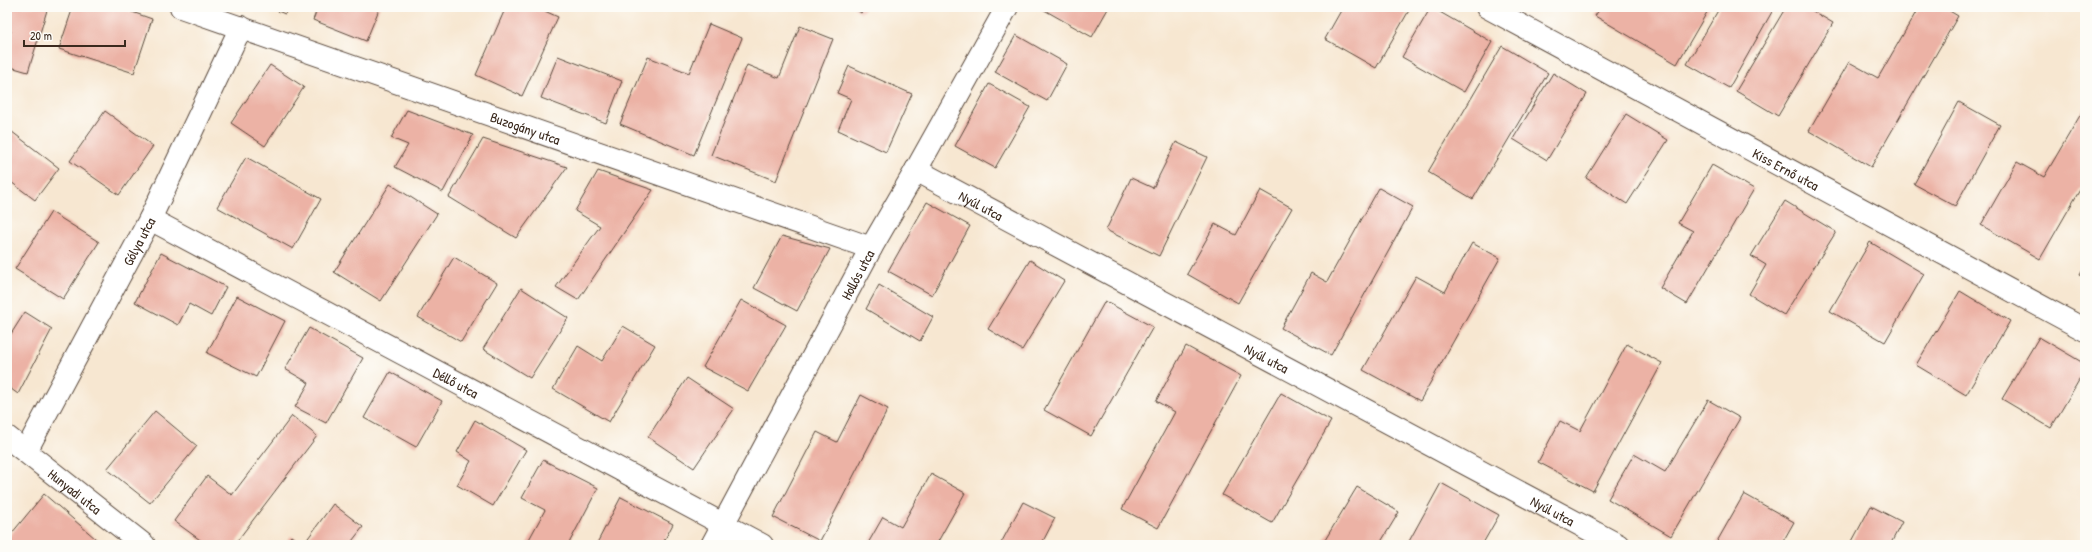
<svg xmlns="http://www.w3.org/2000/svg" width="2092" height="552" font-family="'Patrick Hand',sans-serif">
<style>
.building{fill:#ecb2a5}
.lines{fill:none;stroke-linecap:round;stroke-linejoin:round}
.minor-casing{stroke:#574639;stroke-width:24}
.minor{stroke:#fff;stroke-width:22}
.labels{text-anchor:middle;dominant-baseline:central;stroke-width:3.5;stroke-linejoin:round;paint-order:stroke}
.street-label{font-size:14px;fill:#3b2a1e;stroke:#fdfcf7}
</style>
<rect width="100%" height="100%" fill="#fdfcf7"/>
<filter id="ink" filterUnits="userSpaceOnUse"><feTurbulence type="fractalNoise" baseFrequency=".025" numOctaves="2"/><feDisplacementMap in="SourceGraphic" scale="8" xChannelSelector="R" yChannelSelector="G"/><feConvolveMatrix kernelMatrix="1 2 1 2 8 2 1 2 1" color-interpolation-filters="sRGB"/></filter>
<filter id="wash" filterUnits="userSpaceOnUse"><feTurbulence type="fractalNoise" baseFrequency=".012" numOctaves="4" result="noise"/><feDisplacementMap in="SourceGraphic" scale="16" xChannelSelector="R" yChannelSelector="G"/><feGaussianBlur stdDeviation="0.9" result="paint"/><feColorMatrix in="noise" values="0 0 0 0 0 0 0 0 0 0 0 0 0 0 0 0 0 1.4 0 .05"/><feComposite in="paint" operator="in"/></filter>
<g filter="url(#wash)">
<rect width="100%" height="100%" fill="#f7e7d1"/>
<g id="blocks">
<path class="building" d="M 7,7 L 48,7 L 28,72 L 7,66 L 7,45 L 11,31 L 7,29 Z
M 73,7 L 118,7 L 152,19 L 134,73 L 59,49 Z
M 268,7 L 288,7 L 285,14 Z
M 318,7 L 380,7 L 366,41 L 313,20 Z
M 506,7 L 536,7 L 558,17 L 522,96 L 476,75 Z
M 853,7 L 866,7 L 861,13 Z
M 1039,7 L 1109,7 L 1092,37 Z
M 1343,7 L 1411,7 L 1376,68 L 1325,39 Z
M 1431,7 L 1492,42 L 1464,92 L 1402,57 Z
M 1601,7 L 1710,7 L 1677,64 L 1595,16 Z
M 1720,7 L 1768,7 L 1773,10 L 1729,88 L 1687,64 Z
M 1786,7 L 1806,7 L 1833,23 L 1778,116 L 1736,91 Z
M 1919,7 L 1943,7 L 1958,16 L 1871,167 L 1809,131 L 1849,62 L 1878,78 Z
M 709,24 L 742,38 L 694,155 L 620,124 L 648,57 L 689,73 Z
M 800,26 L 833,39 L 776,181 L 711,155 L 747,65 L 779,78 Z
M 1016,35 L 1067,64 L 1047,101 L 995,72 Z
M 1502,46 L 1548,73 L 1473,199 L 1428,172 Z
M 558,56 L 622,81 L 606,123 L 541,98 Z
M 270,65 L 304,87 L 265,146 L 231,123 Z
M 849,66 L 912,94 L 886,152 L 838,130 L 851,99 L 837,93 Z
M 1553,73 L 1587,94 L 1547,160 L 1513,139 Z
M 989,84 L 1030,107 L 995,168 L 955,146 Z
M 1959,102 L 2000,125 L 1955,206 L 1914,184 Z
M 2085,107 L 2085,181 L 2040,259 L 1981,225 L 2017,162 L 2044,177 Z
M 407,110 L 473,135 L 443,192 L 395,167 L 408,145 L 391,138 Z
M 105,111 L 153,146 L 119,195 L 70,161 Z
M 1626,114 L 1668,140 L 1627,204 L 1586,178 Z
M 7,128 L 59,168 L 35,200 L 7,179 Z
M 483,139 L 567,167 L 516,238 L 449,197 Z
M 1176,142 L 1207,157 L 1159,256 L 1106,230 L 1131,178 L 1153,188 Z
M 246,157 L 321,199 L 293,249 L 217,207 Z
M 1712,165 L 1754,189 L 1687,304 L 1660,288 L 1693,231 L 1678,223 Z
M 598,171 L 653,190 L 578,300 L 556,287 L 600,226 L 575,211 Z
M 390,184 L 437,214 L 381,301 L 334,272 Z
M 1379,188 L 1413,207 L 1331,355 L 1281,328 L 1311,273 L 1327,282 Z
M 1260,190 L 1292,208 L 1238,303 L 1187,274 L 1215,224 L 1236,235 Z
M 1785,201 L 1836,232 L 1784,315 L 1749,294 L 1766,265 L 1751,256 Z
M 927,202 L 970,226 L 932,295 L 888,271 Z
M 51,212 L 99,242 L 63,299 L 15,269 Z
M 782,236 L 830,249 L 797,311 L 754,288 Z
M 1870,242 L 1924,274 L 1885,342 L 1830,311 Z
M 1472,243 L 1500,258 L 1420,401 L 1363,370 L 1416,276 L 1445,292 Z
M 161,253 L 226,287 L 211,316 L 189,304 L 178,325 L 135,302 Z
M 454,257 L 497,283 L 461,342 L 418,317 Z
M 1030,260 L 1064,281 L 1022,350 L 988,329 Z
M 2085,266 L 2085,278 L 2080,275 Z
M 879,285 L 933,317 L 920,341 L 866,309 Z
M 521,288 L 568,318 L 530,378 L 483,349 Z
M 1960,291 L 2010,321 L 1966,395 L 1916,365 Z
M 237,296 L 285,321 L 256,377 L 207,353 Z
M 741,300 L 786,325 L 748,391 L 703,367 Z
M 1105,301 L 1153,327 L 1091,436 L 1044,410 Z
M 25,312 L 52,329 L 18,394 L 7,386 L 7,335 L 9,337 Z
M 623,326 L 655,345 L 609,422 L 553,389 L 578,346 L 602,361 Z
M 309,328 L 363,358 L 326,423 L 295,407 L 309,383 L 285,369 Z
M 2039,337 L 2085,364 L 2085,370 L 2051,428 L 2002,399 Z
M 1627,344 L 1662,363 L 1593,491 L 1538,462 L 1560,421 L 1580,431 Z
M 1186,346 L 1241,376 L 1158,528 L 1122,509 L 1175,412 L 1156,401 Z
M 390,372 L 442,401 L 416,447 L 364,418 Z
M 687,378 L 734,409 L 694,468 L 648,437 Z
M 1281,393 L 1331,421 L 1272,523 L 1222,495 Z
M 861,395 L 888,409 L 820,541 L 773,517 L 817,432 L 837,442 Z
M 1708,400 L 1740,418 L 1671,536 L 1608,499 L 1634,454 L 1665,472 Z
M 155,411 L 197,446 L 150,503 L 107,469 Z
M 292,416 L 317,436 L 234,545 L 207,545 L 174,521 L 207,476 L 232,495 Z
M 475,420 L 526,450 L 493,506 L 457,485 L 471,461 L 457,452 Z
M 543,460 L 598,488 L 568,545 L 526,545 L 545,510 L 522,498 Z
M 931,474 L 965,493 L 936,545 L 867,545 L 883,517 L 901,527 Z
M 1441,483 L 1499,515 L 1482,545 L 1407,545 Z
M 1357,487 L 1399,512 L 1379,545 L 1322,545 Z
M 44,494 L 103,545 L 14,545 L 7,539 Z
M 1744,494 L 1794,522 L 1781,545 L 1715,545 Z
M 621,497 L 673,524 L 662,545 L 596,545 Z
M 1023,502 L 1055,518 L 1041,545 L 1000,545 Z
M 333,504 L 363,527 L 349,545 L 303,545 Z
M 1871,506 L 1902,522 L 1890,545 L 1850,545 Z
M 291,536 L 303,545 L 284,545 Z"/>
</g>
</g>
<g filter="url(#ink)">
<use href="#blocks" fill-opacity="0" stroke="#574639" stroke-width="1"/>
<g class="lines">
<g class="minor-casing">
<g id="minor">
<path id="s1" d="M 181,7 L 871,248"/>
<path id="s2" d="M 1487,7 L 2085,330"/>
<path id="s3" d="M 916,170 L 1618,545"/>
<path id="s4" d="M 150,219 L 762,545"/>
<path id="s5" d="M 7,437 L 144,545"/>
<path id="s6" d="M 26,451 L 150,219 L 241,27"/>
<path id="s7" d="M 712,545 L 871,248 L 916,170 L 1007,7"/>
</g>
</g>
<use href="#minor" class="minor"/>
</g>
</g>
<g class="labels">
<g class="street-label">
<text stroke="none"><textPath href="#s1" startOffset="365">Buzogány utca</textPath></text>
<text stroke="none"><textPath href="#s2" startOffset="340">Kiss Ernő utca</textPath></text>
<text stroke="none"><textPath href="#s3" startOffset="74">Nyúl utca</textPath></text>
<text stroke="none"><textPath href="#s6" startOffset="238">Gólya utca</textPath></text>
<text stroke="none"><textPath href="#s7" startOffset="307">Hollós utca</textPath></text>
<text stroke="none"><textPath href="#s3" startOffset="398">Nyúl utca</textPath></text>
<text stroke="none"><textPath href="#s4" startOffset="347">Déllő utca</textPath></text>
<text stroke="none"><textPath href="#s5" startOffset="87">Hunyadi utca</textPath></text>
<text stroke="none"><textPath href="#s3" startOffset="722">Nyúl utca</textPath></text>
</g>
</g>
<rect width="2092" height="552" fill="none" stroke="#fdfcf7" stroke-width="24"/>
<path d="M24 40v6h101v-6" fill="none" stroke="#3b2a1e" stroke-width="2"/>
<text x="30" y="40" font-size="12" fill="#3b2a1e" stroke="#fdfcf7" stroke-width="3" paint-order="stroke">20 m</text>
</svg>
